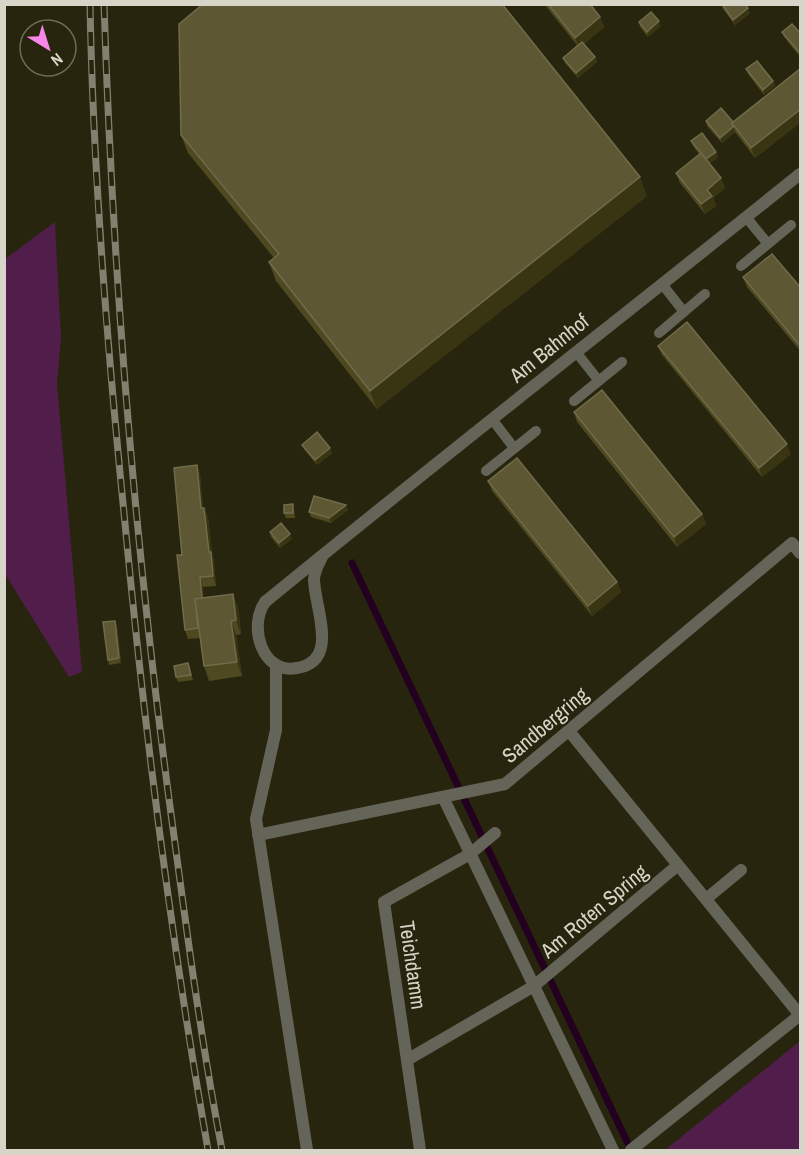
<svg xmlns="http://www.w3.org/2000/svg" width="805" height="1155" font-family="'Archivo Narrow',sans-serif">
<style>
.green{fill:#511d4a}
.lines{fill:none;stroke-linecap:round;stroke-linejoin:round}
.stream{stroke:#240020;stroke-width:7}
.lane{stroke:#656459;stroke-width:10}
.street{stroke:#656459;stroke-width:12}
.rail-casing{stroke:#82806e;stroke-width:7}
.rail{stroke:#28250e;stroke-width:4.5;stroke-dasharray:14;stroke-linecap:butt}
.wall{fill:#4e4921}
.shaded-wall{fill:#393412}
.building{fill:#5d5833;stroke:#706b4a;stroke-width:1.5}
.labels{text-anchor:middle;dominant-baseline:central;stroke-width:4.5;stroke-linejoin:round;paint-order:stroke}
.street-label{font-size:21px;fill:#d6d5c7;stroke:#28250e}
</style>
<rect width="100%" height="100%" fill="#28250e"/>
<path class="green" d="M 55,222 L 61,339 L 57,383 L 82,672 L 69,677 L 5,574 L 5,259 Z
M 800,1041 L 800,1150 L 665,1150 Z"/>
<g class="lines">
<path class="stream" d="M 352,563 L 631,1150"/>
<path class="lane" d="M 746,217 L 768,244
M 741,266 L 791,225
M 662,284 L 684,312
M 659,333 L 705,294
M 576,352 L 599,381
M 574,401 L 622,362
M 492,419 L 514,448
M 486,471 L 536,431"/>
<path class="street" d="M 323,555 C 319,563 314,571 314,580 C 315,609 340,661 297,668 C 262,675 248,626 265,602 C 442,457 622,317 800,174
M 276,665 L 276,730 L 256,819 L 307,1150
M 569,731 L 800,1015
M 443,797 L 613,1150
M 258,835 L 505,784 L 792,543 L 800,553
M 706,899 L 741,870
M 407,1060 L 534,986 L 678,865
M 420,1150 L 384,902 L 470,854 L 495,833
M 631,1150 L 800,1015"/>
<g class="rail-casing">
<path id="rail" d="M 90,4 C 93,174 107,344 124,513 C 144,727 171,939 208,1150
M 104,4 C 113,283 136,560 174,836 C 188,941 202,1046 222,1150"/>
</g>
<use href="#rail" class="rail"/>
</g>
<path class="wall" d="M 544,4 L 590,4 L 600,17 L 604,27 L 584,44 L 595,57 L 597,62 L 578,78 L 565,63 L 563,58 L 577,45 Z
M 721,4 L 750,13 L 735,25 L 723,9 Z
M 639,22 L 661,26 L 648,37 L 640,27 Z
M 782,32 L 801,34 L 800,57 L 784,37 Z
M 801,68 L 801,122 L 755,158 L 735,132 L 722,143 L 707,126 L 706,121 L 733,122 Z
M 746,69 L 773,81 L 775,86 L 764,95 L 748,74 Z
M 181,135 L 647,196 L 377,409 L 276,281 L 269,262 L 274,258 L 188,153 Z
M 691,141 L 718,157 L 710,163 L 721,178 L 725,188 L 713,198 L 716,206 L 705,214 L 680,183 L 676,173 L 699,154 L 693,146 Z
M 743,277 L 801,288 L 801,352 L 747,287 Z
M 658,346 L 791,454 L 762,477 L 662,355 Z
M 574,412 L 702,514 L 706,524 L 677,547 L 577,422 Z
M 302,445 L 330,448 L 332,453 L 317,465 L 304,449 Z
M 197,465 L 200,475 L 203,508 L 204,508 L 208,517 L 212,554 L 214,561 L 216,586 L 203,587 L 204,597 L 233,594 L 238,608 L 241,634 L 236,635 L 242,676 L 209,681 L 204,666 L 200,638 L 188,639 L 185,630 L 182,555 Z
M 488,481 L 617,582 L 621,592 L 592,616 L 492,491 Z
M 294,509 L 295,518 L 286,518 L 284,513 Z
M 348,510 L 331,523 L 311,517 L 309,512 Z
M 270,532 L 292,539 L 280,548 L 271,537 Z
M 115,621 L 117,626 L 121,663 L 109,665 L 108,660 Z
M 188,663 L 193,680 L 178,682 L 176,677 Z"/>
<path class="shaded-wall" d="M 748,8 L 750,13 L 735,25 L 733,20 Z
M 600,17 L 604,27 L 579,48 L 575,38 Z
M 659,21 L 661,26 L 648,37 L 647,32 Z
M 595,57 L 597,62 L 578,78 L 576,73 Z
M 773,81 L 775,86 L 764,95 L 763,90 Z
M 801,109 L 801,122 L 755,158 L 751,148 Z
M 733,127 L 735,132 L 722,143 L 720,138 Z
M 716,152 L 718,157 L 707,165 L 706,160 Z
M 640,177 L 647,196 L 377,409 L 370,391 Z
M 721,178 L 725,188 L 713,198 L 716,206 L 705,214 L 701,204 L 707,190 Z
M 787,444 L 791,454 L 762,477 L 759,468 Z
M 330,448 L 332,453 L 317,465 L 315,460 Z
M 197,465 L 200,475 L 204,518 L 201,508 Z
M 346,505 L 348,510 L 331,523 L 329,518 Z
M 204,508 L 208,517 L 212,554 L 214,561 L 216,586 L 213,576 L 209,552 Z
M 702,514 L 706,524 L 677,547 L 674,537 Z
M 290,534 L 292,539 L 280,548 L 279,543 Z
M 200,577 L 203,587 L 206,612 L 202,602 Z
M 617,582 L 621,592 L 592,616 L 588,606 Z
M 233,594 L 238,608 L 241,634 L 236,620 Z
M 115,621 L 117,626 L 121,663 L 119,658 Z
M 231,621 L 236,635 L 242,676 L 237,662 Z"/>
<path class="building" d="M 203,4 L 502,4 L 640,177 L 370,391 L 269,262 L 279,254 L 181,135 L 179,24 Z
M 548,4 L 590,4 L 600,17 L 575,38 Z
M 722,4 L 745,4 L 748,8 L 733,20 Z
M 651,12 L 659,21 L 647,32 L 639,22 Z
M 792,24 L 801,34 L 801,50 L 799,52 L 782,32 Z
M 582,42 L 595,57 L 576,73 L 563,58 Z
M 757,61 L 773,81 L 763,90 L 746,69 Z
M 801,68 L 801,109 L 751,148 L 732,123 Z
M 721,108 L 733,122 L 732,123 L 733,127 L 720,138 L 706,121 Z
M 702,133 L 716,152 L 706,159 L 691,141 Z
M 701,153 L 721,178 L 707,190 L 712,196 L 701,204 L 676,173 Z
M 772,254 L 801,288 L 801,347 L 743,277 Z
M 687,322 L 787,444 L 759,468 L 658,346 Z
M 602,390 L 702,514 L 674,537 L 574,412 Z
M 317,432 L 330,448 L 315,460 L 302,445 Z
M 517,458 L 617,582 L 588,606 L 488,481 Z
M 197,465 L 201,508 L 204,508 L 209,552 L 211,552 L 213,576 L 200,577 L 202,598 L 195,599 L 198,628 L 185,630 L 177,555 L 182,555 L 174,468 Z
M 314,496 L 346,505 L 329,518 L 309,512 Z
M 293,504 L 293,513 L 284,513 L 284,505 Z
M 281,523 L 290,534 L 279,543 L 270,532 Z
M 233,594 L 236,620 L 231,621 L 237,662 L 204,666 L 195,599 Z
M 115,621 L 119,658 L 108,660 L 103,622 Z
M 188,663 L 191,675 L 176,677 L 174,666 Z"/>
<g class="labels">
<g class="street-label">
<text transform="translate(549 348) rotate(-39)">Am Bahnhof</text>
<text transform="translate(545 725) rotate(-40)">Sandbergring</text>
<text transform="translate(594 911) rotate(-40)">Am Roten Spring</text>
<text transform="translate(413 965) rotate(82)">Teichdamm</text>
</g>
</g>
<rect width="805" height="1155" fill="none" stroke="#d6d5c7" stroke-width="12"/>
<g transform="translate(48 48) rotate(142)"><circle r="28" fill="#28250e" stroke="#6e6b58" stroke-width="1.5"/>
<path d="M0-4.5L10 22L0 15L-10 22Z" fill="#f987e9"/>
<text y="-9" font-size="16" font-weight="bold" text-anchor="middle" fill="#d6d5c7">N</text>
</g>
</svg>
